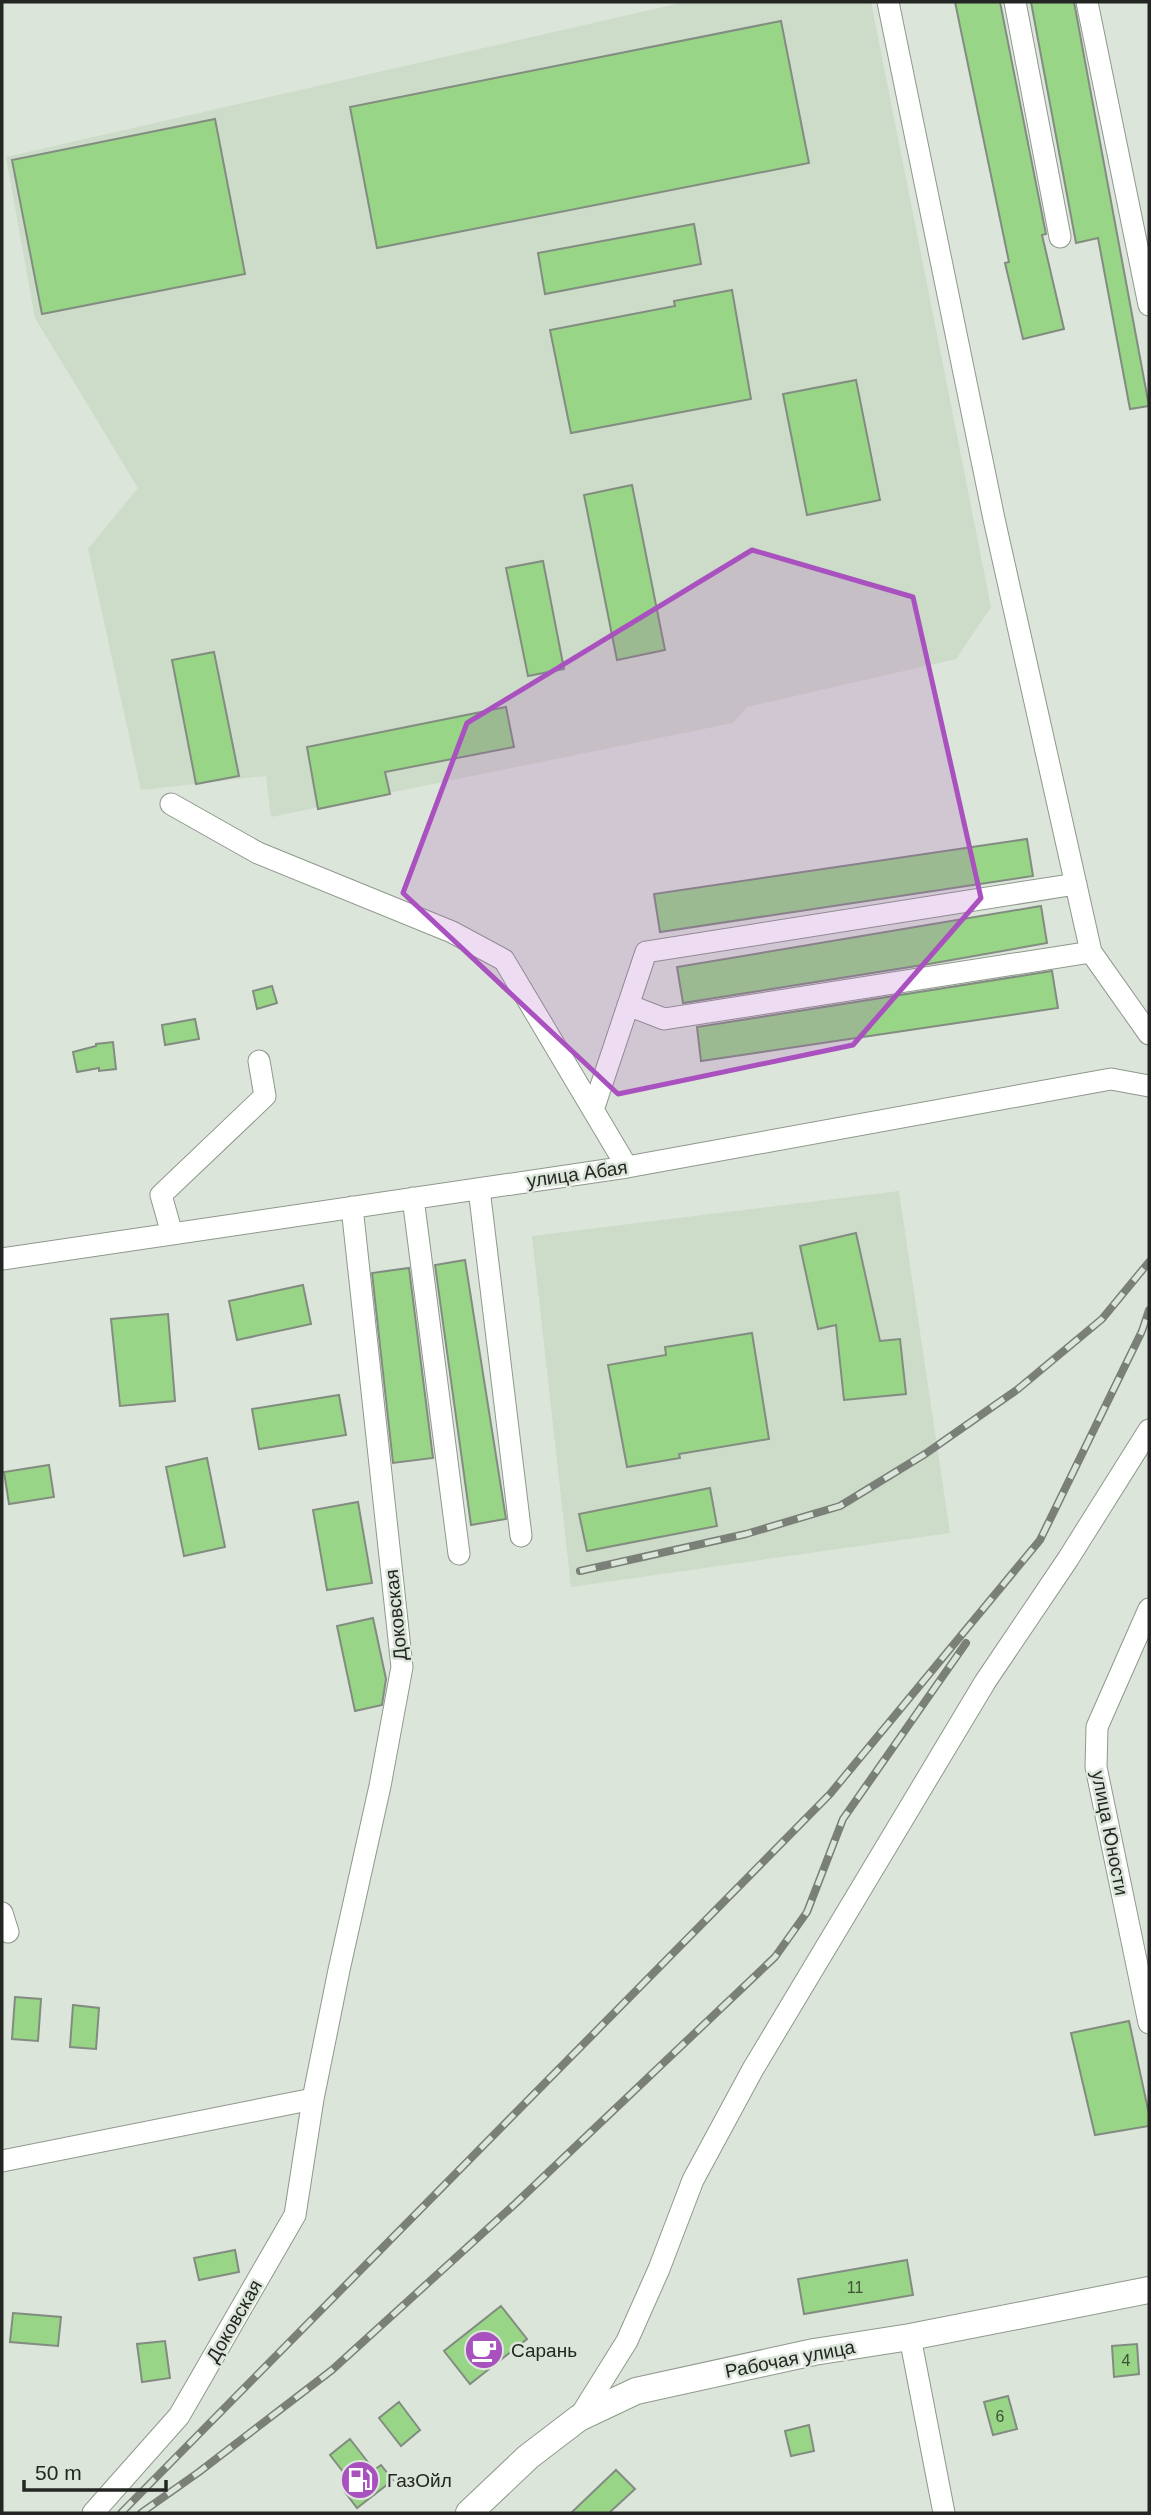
<svg xmlns="http://www.w3.org/2000/svg" width="1151" height="2515" font-family="Helvetica,sans-serif">
<style>
.built{fill:#cddbc9}
.building{fill:#98d587;stroke:#838c80;stroke-width:2}
.lines{fill:none;stroke-linecap:round;stroke-linejoin:round}
.minor-casing{stroke:#8f988c;stroke-width:23}
.major-casing{stroke:#8f988c;stroke-width:28}
.minor{stroke:#fff;stroke-width:21}
.major{stroke:#fff;stroke-width:26}
.rail-casing{stroke:#7a8078;stroke-width:8}
.rail{stroke:#dbe5d9;stroke-width:5;stroke-dasharray:16;stroke-linecap:butt}
.marked{fill:#a851bf;fill-opacity:0.2;stroke:#a851bf;stroke-width:5;stroke-linejoin:round}
.labels{text-anchor:middle;dominant-baseline:central;stroke-width:5;stroke-linejoin:round;paint-order:stroke}
.number-label{font-size:16px;fill:#40523b}
.street-label{font-size:19px;fill:#232622;stroke:#dbe5d9}
.poi-label{font-size:19px;fill:#232622;stroke:#dbe5d9;text-anchor:start}
</style>
<rect width="100%" height="100%" fill="#dbe5d9"/>
<path class="built" d="M 685,2 L 871,2 L 991,607 L 956,659 L 747,707 L 733,723 L 271,817 L 266,776 L 141,790 L 88,549 L 138,488 L 35,318 L 6,157 Z
M 899,1191 L 950,1533 L 571,1587 L 532,1236 Z"/>
<path class="building" d="M 955,2 L 1000,2 L 1046,234 L 1042,235 L 1064,329 L 1023,339 L 1005,263 L 1009,262 Z
M 1031,2 L 1074,2 L 1149,406 L 1130,409 L 1098,238 L 1076,243 Z
M 781,21 L 809,163 L 377,248 L 350,107 Z
M 215,119 L 245,274 L 42,314 L 12,160 Z
M 694,224 L 701,264 L 545,294 L 538,253 Z
M 732,290 L 751,399 L 571,433 L 550,330 L 675,306 L 674,301 Z
M 856,380 L 880,500 L 807,515 L 783,394 Z
M 632,485 L 665,650 L 617,660 L 584,495 Z
M 543,561 L 564,669 L 528,676 L 506,568 Z
M 214,652 L 239,776 L 196,784 L 172,660 Z
M 506,707 L 514,747 L 385,772 L 390,794 L 318,809 L 307,747 Z
M 1027,839 L 1033,876 L 660,932 L 654,894 Z
M 1041,906 L 1047,943 L 929,964 L 683,1003 L 677,967 Z
M 1052,971 L 1058,1008 L 701,1061 L 697,1027 Z
M 272,986 L 277,1003 L 257,1009 L 253,991 Z
M 195,1019 L 199,1039 L 165,1045 L 162,1025 Z
M 113,1042 L 116,1069 L 99,1071 L 99,1068 L 77,1072 L 73,1052 L 96,1046 L 96,1044 Z
M 856,1233 L 880,1341 L 900,1339 L 906,1394 L 844,1400 L 836,1325 L 818,1329 L 800,1246 Z
M 465,1260 L 506,1519 L 471,1525 L 435,1265 Z
M 409,1268 L 433,1458 L 393,1463 L 372,1273 Z
M 303,1285 L 311,1324 L 237,1340 L 229,1301 Z
M 168,1314 L 175,1401 L 120,1406 L 111,1319 Z
M 752,1333 L 769,1439 L 679,1454 L 680,1458 L 627,1467 L 608,1365 L 666,1355 L 665,1347 Z
M 339,1395 L 346,1435 L 259,1449 L 252,1409 Z
M 207,1458 L 225,1547 L 184,1556 L 166,1467 Z
M 49,1465 L 54,1497 L 9,1504 L 4,1472 Z
M 710,1488 L 717,1526 L 587,1551 L 579,1514 Z
M 358,1502 L 372,1583 L 327,1590 L 313,1510 Z
M 373,1618 L 386,1679 L 382,1705 L 355,1711 L 337,1626 Z
M 15,1997 L 41,1999 L 38,2041 L 12,2039 Z
M 73,2005 L 99,2008 L 96,2049 L 70,2047 Z
M 1129,2021 L 1149,2114 L 1149,2126 L 1095,2135 L 1071,2033 Z
M 235,2250 L 239,2272 L 199,2280 L 194,2258 Z
M 907,2260 L 913,2295 L 804,2314 L 798,2279 Z
M 501,2306 L 527,2339 L 470,2384 L 444,2351 Z
M 13,2313 L 61,2317 L 58,2346 L 10,2342 Z
M 165,2341 L 170,2378 L 142,2382 L 137,2344 Z
M 1137,2344 L 1139,2374 L 1114,2377 L 1112,2346 Z
M 1008,2396 L 1017,2429 L 993,2435 L 984,2402 Z
M 399,2402 L 420,2430 L 401,2446 L 379,2418 Z
M 809,2425 L 814,2451 L 791,2456 L 785,2431 Z
M 350,2439 L 374,2470 L 381,2465 L 393,2480 L 357,2508 L 345,2492 L 354,2486 L 330,2455 Z
M 616,2470 L 635,2489 L 609,2513 L 571,2513 Z"/>
<g class="lines">
<g class="minor-casing">
<path id="minor" d="M 888,2 L 994,519 L 1091,952 L 1149,1034
M 1015,2 L 1060,237
M 1087,2 L 1149,305
M 171,804 L 258,853 L 452,932 L 504,960 L 627,1167
M 628,1005 L 664,1019 L 1091,952
M 593,1110 L 646,952 L 1076,884
M 479,1189 L 521,1536
M 413,1198 L 459,1554
M 172,1234 L 161,1195 L 265,1096 L 259,1061
M 2,1259 L 627,1167 L 1111,1079 L 1149,1086
M 1149,1609 L 1097,1727 L 1096,1767 L 1149,2023
M 2,1913 L 8,1932
M 2,2161 L 313,2099 L 339,1970 L 380,1786 L 402,1667 L 352,1207
M 910,2337 L 944,2513
M 579,2418 L 627,2341 L 659,2269 L 693,2180 L 753,2069 L 985,1682 L 1068,1559 L 1149,1430
M 93,2513 L 179,2416 L 295,2215 L 313,2099"/>
</g>
<g class="major-casing">
<path id="major" d="M 469,2513 L 528,2457 L 579,2418 L 636,2391 L 814,2352 L 910,2337 L 1149,2290"/>
</g>
<use href="#minor" class="minor"/>
<use href="#major" class="major"/>
<g class="rail-casing">
<path id="rail" d="M 580,1571 L 746,1534 L 840,1506 L 925,1454 L 1018,1389 L 1102,1319 L 1149,1262
M 121,2513 L 830,1794 L 1040,1540 L 1142,1331 L 1149,1310
M 141,2513 L 199,2472 L 332,2370 L 516,2203 L 775,1957 L 807,1912 L 843,1819 L 966,1643"/>
</g>
<use href="#rail" class="rail"/>
</g>
<path class="marked" d="M 752,550 L 913,597 L 981,898 L 853,1045 L 618,1094 L 403,893 L 467,723 Z"/>
<defs>
<g id="cafe-disc" transform="scale(2.0125)"><circle r="9.5" fill="#a851bf" stroke="#dbe5d9"/><path d="M-5.5-4.5H6V0H3Q3 3.5 0 3.5H-2.5Q-5.5 3.5-5.5 0ZM3-3.2v2h1.7v-2ZM-6 4.5H4V6H-6Z" fill="#fff"/></g>
<g id="fuel-disc" transform="scale(2.0125)"><circle r="9.5" fill="#a851bf" stroke="#dbe5d9"/><path d="M-5.5-6h7V0h2V4h1.3V-2.5L3-4.5l.8-.8L6-3V5H2.5V1h-1V6h-7ZM-4.2-4.7v3.2H.2V-4.7Z" fill="#fff"/></g>
</defs>
<g fill-rule="evenodd">
<use href="#cafe-disc" x="484" y="2350"/>
<use href="#fuel-disc" x="360" y="2480"/>
</g>
<g class="labels">
<g class="number-label">
<text x="855" y="2287">11</text>
<text x="1126" y="2360">4</text>
<text x="1000" y="2416">6</text>
</g>
<g class="street-label">
<text transform="translate(577 1174) rotate(-8)">улица Абая</text>
<text transform="translate(396 1615) rotate(-96)">Доковская</text>
<text transform="translate(1110 1833) rotate(79)">улица Юности</text>
<text transform="translate(234 2321) rotate(-60)">Доковская</text>
<text transform="translate(790 2359) rotate(-11)">Рабочая улица</text>
</g>
<g class="poi-label">
<text x="511" y="2350">Сарань</text>
<text x="387" y="2480">ГазОйл</text>
</g>
</g>
<rect width="1151" height="2515" fill="none" stroke="#232622" stroke-width="7"/>
<path d="M24 2480v10h142v-10" fill="none" stroke="#232622" stroke-width="3.5"/>
<text x="35" y="2480" font-size="21" fill="#232622" stroke="#dbe5d9" stroke-width="5" paint-order="stroke">50 m</text>
</svg>
